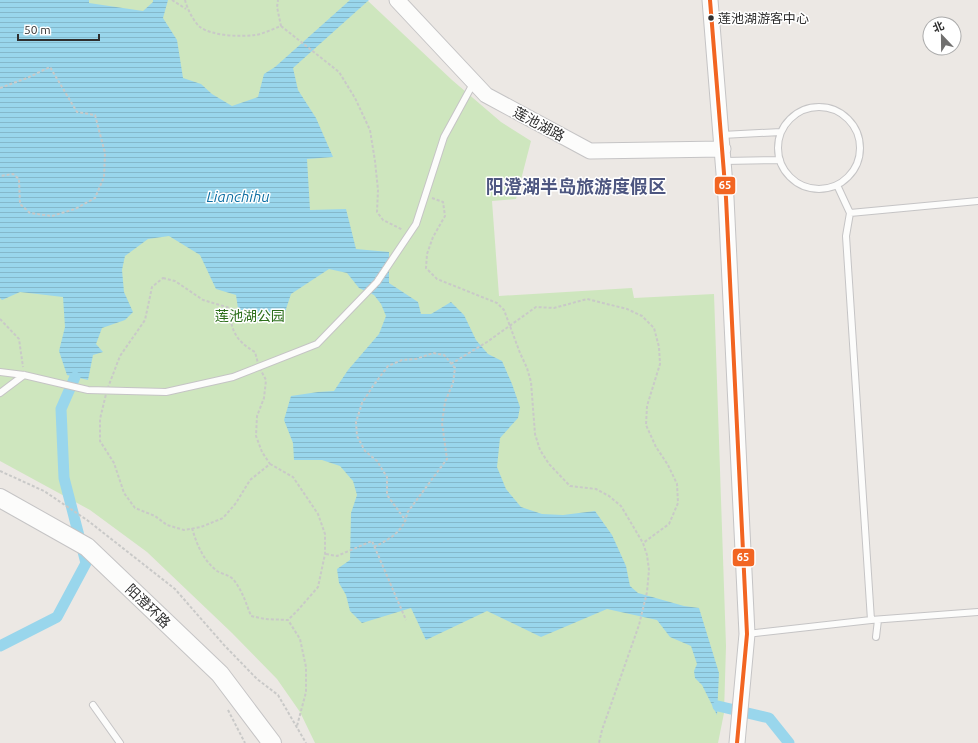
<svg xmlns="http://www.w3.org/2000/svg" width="978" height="743" font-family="Ubuntu,'Noto Sans SC',sans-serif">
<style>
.park{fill:#cee6be}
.water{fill:url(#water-rules)}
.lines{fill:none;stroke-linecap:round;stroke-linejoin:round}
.canal{stroke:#99d6ec;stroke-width:11}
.service-casing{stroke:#c5c4c5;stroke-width:8}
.tertiary-casing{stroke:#c5c4c5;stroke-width:17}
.secondary-casing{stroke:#c5c4c5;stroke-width:20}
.path{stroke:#c9c9c8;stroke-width:2;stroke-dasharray:3 2;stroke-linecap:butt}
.service{stroke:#fcfcfb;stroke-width:6}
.tertiary{stroke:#fcfcfb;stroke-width:15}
.secondary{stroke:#fcfcfb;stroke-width:18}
.bus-1-casing{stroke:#fff;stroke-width:7}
.bus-1{stroke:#f26522;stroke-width:4}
.bus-dot{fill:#2e2e2e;stroke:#fff;stroke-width:1.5}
.labels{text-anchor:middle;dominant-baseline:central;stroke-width:3;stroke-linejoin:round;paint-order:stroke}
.bus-label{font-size:13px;fill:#2e2e2e;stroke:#fff;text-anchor:start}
.street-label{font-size:14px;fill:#2e2e2e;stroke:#fff}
.park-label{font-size:14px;fill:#2c6e1b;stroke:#fff}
.water-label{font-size:15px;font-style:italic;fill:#0d6fa3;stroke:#fff}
.district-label{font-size:18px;font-weight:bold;fill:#4d5680;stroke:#fff}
.line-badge{stroke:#fff;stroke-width:1.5}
.badge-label{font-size:11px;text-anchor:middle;font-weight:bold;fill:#fff}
</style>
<defs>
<pattern id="water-rules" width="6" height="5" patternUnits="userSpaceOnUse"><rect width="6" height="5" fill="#99d6ec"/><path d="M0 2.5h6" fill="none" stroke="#84b8cb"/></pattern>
</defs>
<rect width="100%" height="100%" fill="#ece8e4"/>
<path class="park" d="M 0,0 L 367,0 L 452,80 L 501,122 L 531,141 L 516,199 L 492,201 L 499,296 L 632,288 L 634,298 L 714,294 L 726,646 L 724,713 L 718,743 L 315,743 L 300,712 L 277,679 L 232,633 L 147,552 L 90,510 L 0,461 Z"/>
<path class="water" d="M 0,0 L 89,0 L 89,3 L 143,11 L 153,2 L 153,0 L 168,0 L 163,18 L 177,40 L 183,78 L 201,84 L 212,94 L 232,106 L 258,97 L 264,74 L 275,67 L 350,0 L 369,0 L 293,68 L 298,90 L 316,118 L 333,157 L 307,159 L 310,210 L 346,209 L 356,249 L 389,252 L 389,283 L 418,302 L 421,314 L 431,314 L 451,302 L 464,315 L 476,340 L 488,354 L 502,361 L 512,384 L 520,407 L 518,418 L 500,438 L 497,467 L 506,489 L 521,507 L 542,514 L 563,515 L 595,511 L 612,535 L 626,566 L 630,586 L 638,593 L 684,606 L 699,608 L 719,673 L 717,715 L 702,685 L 695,678 L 694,671 L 697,664 L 691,646 L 670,637 L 657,620 L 607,609 L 541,637 L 487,611 L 426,640 L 411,608 L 362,623 L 350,611 L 346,595 L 339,583 L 337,569 L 350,560 L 351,513 L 357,495 L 353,481 L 340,466 L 322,460 L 294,460 L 293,443 L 284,420 L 291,396 L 318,392 L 334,391 L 348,370 L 379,334 L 386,316 L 381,304 L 374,295 L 359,288 L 347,273 L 329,269 L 291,294 L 285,312 L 276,314 L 263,321 L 240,322 L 236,295 L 216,289 L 200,255 L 169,236 L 148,239 L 125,256 L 122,270 L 124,292 L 133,312 L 125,320 L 102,328 L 96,344 L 103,352 L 93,355 L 88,380 L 67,375 L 59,351 L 65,327 L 63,297 L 20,292 L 2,300 L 0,298 Z"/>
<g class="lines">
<path class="canal" d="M 0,646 L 57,617 L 86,563 L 64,478 L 61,409 L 75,377
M 718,706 L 769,718 L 789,743"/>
<g class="service-casing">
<path id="service" d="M778 148a41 41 0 1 1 82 0a41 41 0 1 1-82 0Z
M 722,135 L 781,132
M 724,161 L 780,160
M 837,185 L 850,213 L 978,201
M 850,213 L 846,236 L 871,620
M 0,372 L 24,375 L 88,390 L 166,392 L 233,377 L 317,344 L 377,282 L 416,224 L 444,137 L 474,82
M 0,393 L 24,375
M 747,634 L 871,620 L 978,612
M 876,637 L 878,620
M 93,705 L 120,743"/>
</g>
<g class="tertiary-casing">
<path id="tertiary" d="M 397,0 L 486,95 L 590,151 L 723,149
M 710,0 L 726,198 L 747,634 L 737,743"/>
</g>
<g class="secondary-casing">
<path id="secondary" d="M 0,498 L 87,547 L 220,674 L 272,743"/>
</g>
<path class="path" d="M 172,0 L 186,9
M 185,0 C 187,8 193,21 200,27 C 212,36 240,37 255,35 C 263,34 273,29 281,26 L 277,7 L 278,0
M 281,26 L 339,72 L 355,98 L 370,130 L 375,161 L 378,190 L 377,212 L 383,220 L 403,230
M 0,88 L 27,78 L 50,67 L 77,112 L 95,115 L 105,153 L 104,177 L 95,198 L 75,209 L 52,216 L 30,213 L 20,204 L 19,179 L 13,174 L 0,176
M 432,198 L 443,202 L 445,216 L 433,237 L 427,254 L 426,268 L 437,279 L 497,303 L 504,310 L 520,353 L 527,368 L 531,382 L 535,434 L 540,450 L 549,464 L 570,486 L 596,489 L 609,496 L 621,506 L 643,543 L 647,555 L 649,570 L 647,592 L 639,625 L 602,730 L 599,743
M 163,278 L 175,281 L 203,300 L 230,308 C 230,330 236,341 255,352 L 259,367 L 266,380 L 264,398 L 257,416 L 256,436 L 262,452 L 270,464 L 250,480 L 236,503 L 223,518 L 201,527 L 184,530 L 167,525 L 155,516 L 135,508 L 124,493 L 114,463 L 100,441 L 100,419 L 107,390 L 120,356 L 145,320 L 152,287 Z
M 0,319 L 19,339 L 23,367
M 451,364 L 487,342 L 536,307 L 554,308 L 587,299 L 627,309 L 642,316 L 654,328 L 659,347 L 660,364 L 647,406 L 646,425 L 656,447 L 668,465 L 677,484 L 678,503 L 669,524 L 643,543
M 270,464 L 293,477 L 318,514 L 325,534 L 325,554 L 318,587 L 298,610 L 288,620
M 0,471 L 44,491 L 87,520 L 175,589 L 224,645 L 257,679 L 278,695 L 306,743
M 192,528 C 197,545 203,560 217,571 C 222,574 229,575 233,579 C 242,590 246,603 251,616 L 265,619 L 288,620 L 300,639 L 306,667 L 306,692 L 297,726
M 374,547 C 388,540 405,531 407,513 L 447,459 L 442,423 L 445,402 L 453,383 L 455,368 L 444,355 L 433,353 L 416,359 L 402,360 L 388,366 L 373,386 L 362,403 L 356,422 L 357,436 L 365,451 L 377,461 L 387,477 L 387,495 L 406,521
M 326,554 L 337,556 L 372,541 L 406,620
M 228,710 L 245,743"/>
<use href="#service" class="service"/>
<use href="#tertiary" class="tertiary"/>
<use href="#secondary" class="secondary"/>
<g class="bus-1-casing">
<path id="bus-1" d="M 710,0 L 726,198 L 747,634 L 737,743"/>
</g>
<use href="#bus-1" class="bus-1"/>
</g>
<circle class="bus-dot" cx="711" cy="18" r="3.5"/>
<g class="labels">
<g class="bus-label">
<text x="718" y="18">莲池湖游客中心</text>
</g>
<g class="street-label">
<text transform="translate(539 124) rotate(28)">莲池湖路</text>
<text transform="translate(148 606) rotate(44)">阳澄环路</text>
</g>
<g class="park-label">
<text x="250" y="316">莲池湖公园</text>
</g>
<g class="water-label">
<text x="238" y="196">Lianchihu</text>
</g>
<g class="district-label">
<text x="576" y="186">阳澄湖半岛旅游度假区</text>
</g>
</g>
<g class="line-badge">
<rect x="714" y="176" width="22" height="19" rx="4" fill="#f26522"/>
<rect x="732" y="548" width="23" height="19" rx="4" fill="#f26522"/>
</g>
<g class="badge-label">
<text x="725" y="189">65</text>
<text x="743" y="561">65</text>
</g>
<g transform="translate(942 36) rotate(338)"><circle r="19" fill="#ffffff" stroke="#ababab"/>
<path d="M0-3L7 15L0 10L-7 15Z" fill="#706f6e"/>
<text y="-6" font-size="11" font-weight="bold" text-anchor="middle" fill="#2e2e2e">北</text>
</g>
<path d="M18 34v6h81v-6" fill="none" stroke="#2e2e2e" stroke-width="2"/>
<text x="24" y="34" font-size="12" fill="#2e2e2e" stroke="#ffffff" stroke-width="3" paint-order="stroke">50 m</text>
</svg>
